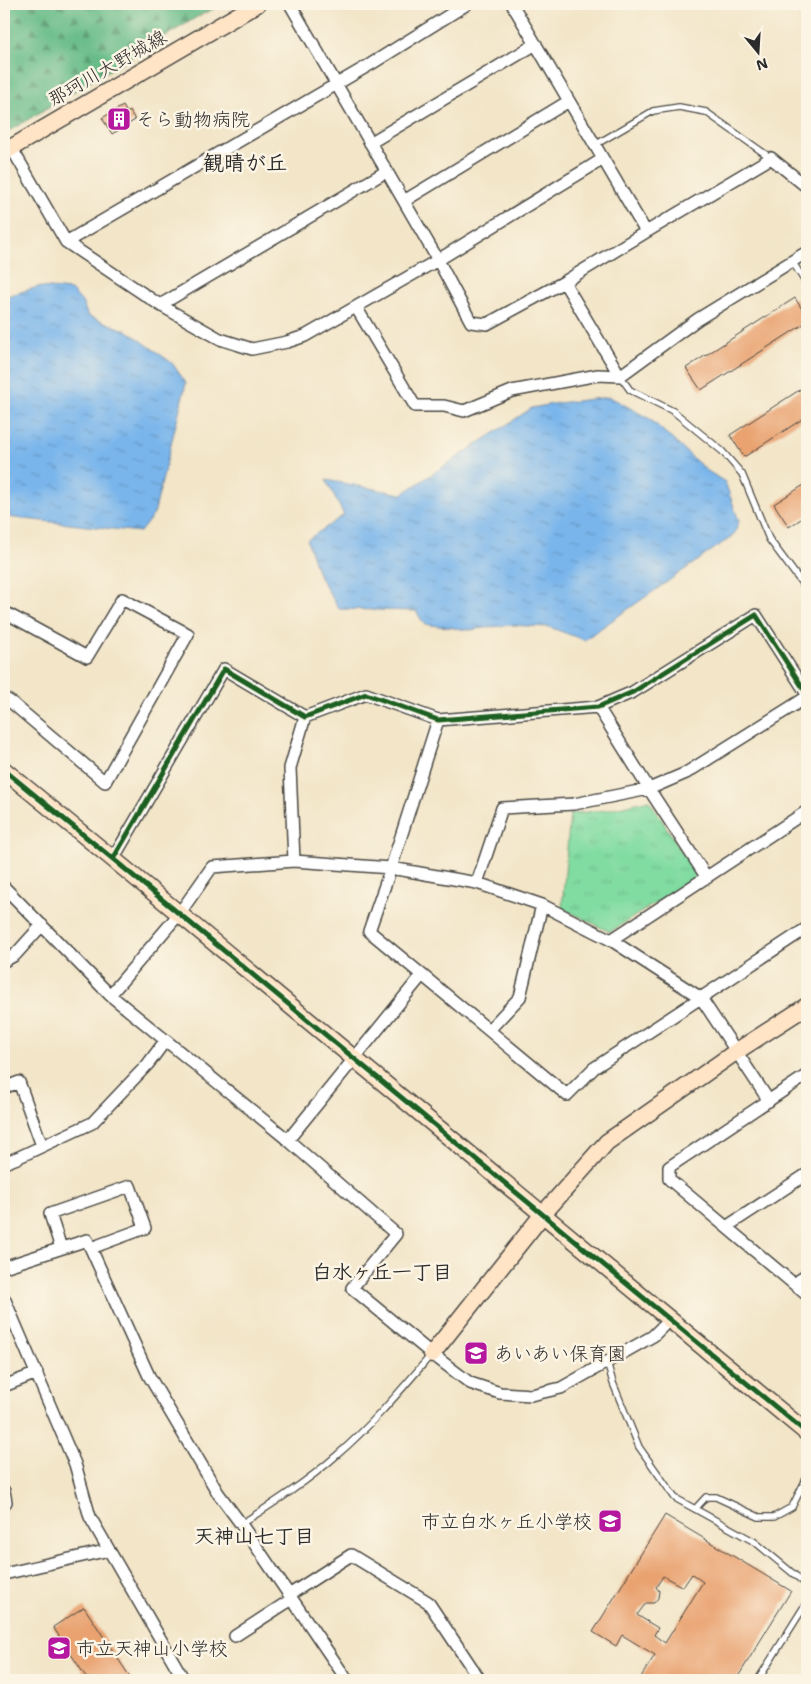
<svg xmlns="http://www.w3.org/2000/svg" width="811" height="1684" font-family="'Shantell Sans','Klee One',sans-serif">
<style>
.forest{fill:url(#forest-firs);stroke:#4a745a}
.park{fill:url(#park-tufts);stroke:#568466}
.water{fill:url(#water-ripples);stroke:#52708b}
.building{fill:#e9a26f;fill-rule:evenodd}
.lines{fill:none;stroke-linecap:round;stroke-linejoin:round}
.lane-casing{stroke:#494743;stroke-width:8}
.street-casing{stroke:#494743;stroke-width:14}
.secondary-casing{stroke:#494743;stroke-width:19}
.lane{stroke:#fff;stroke-width:5.5}
.street{stroke:#fff;stroke-width:11}
.secondary{stroke:#ffe4c6;stroke-width:16}
.cycleway-casing{stroke:#fcf5e5;stroke-width:8}
.cycleway{stroke:#1b5e20;stroke-width:5}
.labels{text-anchor:middle;dominant-baseline:central;stroke-width:5;stroke-linejoin:round;paint-order:stroke}
.street-label{font-size:19px;fill:#2b2b2b;stroke:#fcf5e5}
.poi-label{font-size:19px;fill:#2b2b2b;stroke:#fcf5e5;text-anchor:start}
.neighbourhood-label{font-size:20px;font-weight:bold;fill:#2b2b2b;stroke:#fcf5e5}
.quarter-label{font-size:21px;font-weight:bold;fill:#2b2b2b;stroke:#fcf5e5}
</style>
<defs>
<pattern id="forest-firs" width="22" height="20" patternUnits="userSpaceOnUse" patternTransform="scale(1.25)"><rect width="22" height="20" fill="#68bc88"/><path d="M5 1l3.5 6h-7zM16 11l3.5 6h-7z" fill="#56996f"/></pattern>
<pattern id="park-tufts" width="24" height="20" patternUnits="userSpaceOnUse" patternTransform="scale(1.25)"><rect width="24" height="20" fill="#81dca2"/><path d="M3 7l-1-3M5 7V3M7 7l1-3M15 17l-1-3M17 17v-4M19 17l1-3" fill="none" stroke="#70bd8c"/></pattern>
<pattern id="water-ripples" width="26" height="14" patternUnits="userSpaceOnUse" patternTransform="scale(1.25)"><rect width="26" height="14" fill="#79b5eb"/><path d="M2 4q2-2 4 0t4 0M15 11q2-2 4 0t4 0" fill="none" stroke="#6393bf"/></pattern>
</defs>
<rect width="100%" height="100%" fill="#fcf5e5"/>
<filter id="ink" filterUnits="userSpaceOnUse"><feTurbulence type="fractalNoise" baseFrequency=".02" numOctaves="2"/><feDisplacementMap in="SourceGraphic" scale="10" xChannelSelector="R" yChannelSelector="G"/><feConvolveMatrix kernelMatrix="1 2 1 2 8 2 1 2 1" color-interpolation-filters="sRGB"/></filter>
<filter id="wash" filterUnits="userSpaceOnUse"><feTurbulence type="fractalNoise" baseFrequency=".0096" numOctaves="4" result="noise"/><feDisplacementMap in="SourceGraphic" scale="20" xChannelSelector="R" yChannelSelector="G"/><feGaussianBlur stdDeviation="1.12" result="paint"/><feColorMatrix in="noise" values="0 0 0 0 0 0 0 0 0 0 0 0 0 0 0 0 0 1.4 0 .05"/><feComposite in="paint" operator="in"/></filter>
<g filter="url(#wash)">
<rect width="100%" height="100%" fill="#f2e5c8"/>
<path class="forest" d="M 4,4 L 223,4 L 197,17 L 4,134 Z"/>
<path class="park" d="M 649,800 L 697,876 L 610,932 L 562,908 L 570,814 L 606,810 Z"/>
<path class="water" d="M 38,287 L 71,290 L 82,302 L 88,316 L 128,331 L 172,363 L 186,383 L 154,514 L 140,532 L 7,517 L 4,520 L 4,297 Z
M 610,397 L 650,419 L 706,470 L 725,482 L 739,521 L 734,535 L 584,640 L 549,627 L 508,625 L 469,630 L 424,624 L 416,611 L 339,609 L 318,574 L 307,540 L 344,515 L 326,480 L 402,494 L 532,408 L 558,403 Z"/>
<g id="blocks">
<path class="building" d="M 123,106 L 127,113 L 130,111 L 135,120 L 112,134 L 102,118 Z
M 795,298 L 807,317 L 807,322 L 701,390 L 686,368 Z
M 807,385 L 807,416 L 744,457 L 730,435 Z
M 807,483 L 807,515 L 789,527 L 774,504 Z
M 665,1515 L 791,1591 L 736,1680 L 639,1680 L 655,1655 L 622,1635 L 616,1646 L 593,1632 ZM 692,1574 L 703,1582 L 665,1643 L 654,1635 L 658,1628 L 637,1615 L 646,1603 L 654,1603 L 658,1598 L 659,1591 L 656,1587 L 663,1576 L 683,1587 Z
M 84,1607 L 132,1680 L 88,1680 L 53,1627 Z"/>
</g>
</g>
<g filter="url(#ink)">
<use href="#blocks" fill-opacity="0" stroke="#494743" stroke-width="1"/>
<g class="lines">
<g class="lane-casing">
<path id="lane" d="M 595,145 L 653,111 L 679,107 L 706,112 L 771,158
M 792,261 L 807,285
M 620,376 L 630,390 L 673,411 L 722,451 L 742,474 L 769,539 L 807,590
M 607,1362 L 613,1383 L 639,1447 L 675,1498 L 755,1542 L 807,1585
M 695,1509 L 706,1497 L 716,1497 L 759,1517 L 774,1517 L 792,1507 L 807,1477
M 241,1524 C 274,1503 308,1481 337,1455 C 372,1425 401,1390 431,1355
M 758,1680 L 807,1602"/>
</g>
<g class="street-casing">
<path id="street" d="M 290,4 L 438,260 L 471,322 L 487,324 L 564,282 L 620,376 L 698,319 L 807,252
M 512,4 L 646,232 L 564,282
M 370,143 L 536,44
M 11,147 L 66,242 L 371,64 L 467,4
M 404,201 L 569,101
M 646,232 L 771,158 L 807,187
M 66,242 L 160,305 L 387,171
M 160,305 L 220,339 L 252,349 L 287,342 L 305,336 L 438,260 L 603,159
M 356,307 L 415,406 L 444,406 L 464,411 L 512,391 L 598,375 L 620,376
M 4,616 L 6,613 L 87,657 L 122,599 L 188,634 L 105,782 L 12,703 L 4,698
M 598,707 L 649,789 L 707,878
M 438,720 L 391,868 L 369,931 L 567,1095 L 594,1068 L 807,928
M 113,859 L 224,669 L 305,717 L 366,694 L 438,720 L 598,707 L 633,692 L 756,615 L 807,694
M 294,861 L 290,768 L 305,717
M 477,883 L 502,808 L 574,804 L 649,789 L 686,773 L 807,697
M 4,887 L 110,995 L 288,1140 L 396,1234 L 352,1288 L 432,1354 L 470,1383 L 500,1393 L 531,1395 L 561,1388 L 653,1336 L 670,1319
M 611,940 L 701,998 L 769,1101
M 4,961 L 15,955 L 42,925
M 110,995 L 179,914 L 212,867 L 294,861 L 391,868 L 477,883 L 542,905 L 611,940 L 807,811
M 489,1030 L 520,997 L 542,905
M 807,1075 L 669,1167 L 669,1179 L 807,1295
M 4,1088 L 19,1082 L 42,1146
M 288,1140 L 422,975
M 4,1163 L 17,1158 L 92,1123 L 148,1064 L 165,1041
M 726,1227 L 807,1174
M 61,1248 L 50,1214 L 130,1186 L 145,1228 L 91,1248
M 4,1267 L 87,1240 L 149,1376 L 218,1493 L 241,1524 L 347,1680
M 794,1284 L 807,1275
M 4,1298 L 75,1464 L 90,1517 L 184,1680
M 4,1386 L 37,1373
M 4,1491 L 6,1502 L 4,1502
M 4,1574 L 109,1550
M 289,1595 L 351,1555 L 428,1602 L 480,1680
M 235,1636 L 292,1599"/>
</g>
<g class="secondary-casing">
<path id="secondary" d="M 4,152 L 257,4
M 4,770 L 113,859 L 807,1433
M 432,1354 L 543,1214 L 607,1142 L 737,1051 L 807,1006"/>
</g>
<use href="#lane" class="lane"/>
<use href="#street" class="street"/>
<use href="#secondary" class="secondary"/>
<g class="cycleway-casing">
<path id="cycleway" d="M 4,770 L 113,859 L 807,1433
M 113,859 L 224,669 L 305,717 L 366,694 L 438,720 L 598,707 L 633,692 L 756,615 L 807,694"/>
</g>
<use href="#cycleway" class="cycleway"/>
</g>
</g>
<defs>
<g id="building-square" transform="scale(1.25)"><rect x="-9" y="-9" width="18" height="18" rx="4" fill="#b5179e" stroke="#fcf5e5"/><path d="M-4-6H4V6H1V3H-1V6H-4ZM-2.5-4.3h1.7v1.8h-1.7ZM.8-4.3h1.7v1.8H.8ZM-2.5-1h1.7V.8h-1.7ZM.8-1h1.7V.8H.8Z" fill="#fff"/></g>
<g id="school-square" transform="scale(1.25)"><rect x="-9" y="-9" width="18" height="18" rx="4" fill="#b5179e" stroke="#fcf5e5"/><path d="M0-5L7-2L0 1L-7-2ZM-4 1L0 2.5L4 1V4Q0 6-4 4Z" fill="#fff"/></g>
</defs>
<g fill-rule="evenodd">
<use href="#building-square" x="119" y="119"/>
<use href="#school-square" x="476" y="1353"/>
<use href="#school-square" x="610" y="1521"/>
<use href="#school-square" x="59" y="1648"/>
</g>
<g class="labels">
<g class="street-label">
<text transform="translate(107 68) rotate(-30)">那珂川大野城線</text>
</g>
<g class="poi-label">
<text x="136" y="119">そら動物病院</text>
<text x="494" y="1353">あいあい保育園</text>
<text x="592" y="1521" text-anchor="end">市立白水ヶ丘小学校</text>
<text x="76" y="1648">市立天神山小学校</text>
</g>
<g class="neighbourhood-label">
<text x="382" y="1272">白水ヶ丘一丁目</text>
<text x="254" y="1536">天神山七丁目</text>
</g>
<g class="quarter-label">
<text x="245" y="163">観晴が丘</text>
</g>
</g>
<rect width="811" height="1684" fill="none" stroke="#fcf5e5" stroke-width="20"/>
<g transform="translate(758 52) rotate(162)" stroke="#fcf5e5" stroke-width="4" paint-order="stroke">
<path d="M0-4L9 19L0 12L-9 19Z" fill="#2b2b2b"/>
<text y="-8" font-size="14" font-weight="bold" text-anchor="middle" fill="#2b2b2b">N</text>
</g>
</svg>
